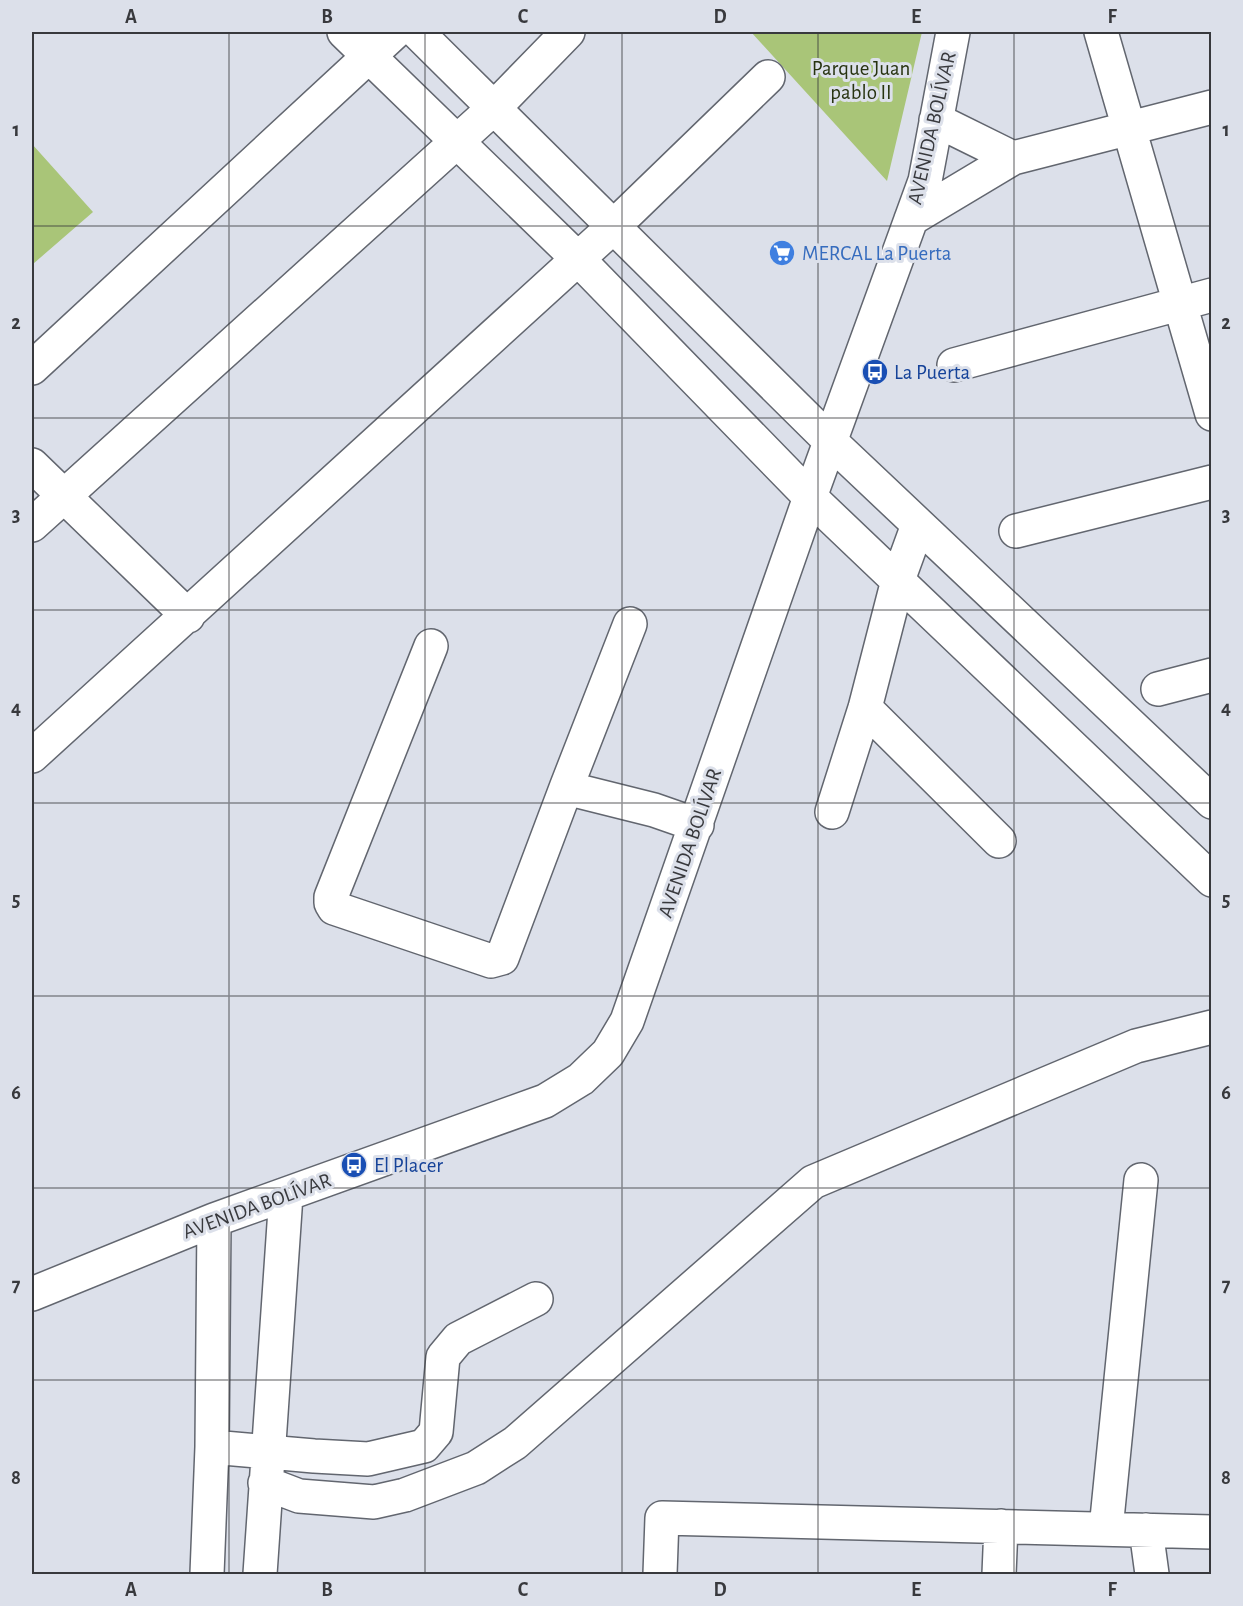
<svg xmlns="http://www.w3.org/2000/svg" width="1243" height="1606" font-family="'Alegreya Sans',sans-serif">
<style>
.green{fill:#a9c578}
.lines{fill:none;stroke-linecap:round;stroke-linejoin:round}
.minor-casing{stroke:#62666f;stroke-width:36}
.minor{stroke:#fff;stroke-width:33}
.grid{fill:none;stroke:#38393d;stroke-width:1.5;stroke-opacity:0.55}
.labels{text-anchor:middle;dominant-baseline:central;stroke-width:6;stroke-linejoin:round;paint-order:stroke}
.park-label{font-size:21px;fill:#273310;stroke:#dce0ea}
.street-label{font-size:21px;fill:#38393d;stroke:#dce0ea}
.shop-label{font-size:21px;fill:#366cbe;stroke:#dce0ea;text-anchor:start}
.transit-label{font-size:21px;fill:#164399;stroke:#dce0ea;text-anchor:start}
.neatline{fill:none;stroke:#38393d;stroke-width:2}
.grid-label{font-size:20px;text-anchor:middle;font-weight:bold;fill:#38393d}
</style>
<rect width="100%" height="100%" fill="#dce0ea"/>
<path class="green" d="M 751,32 L 922,32 L 887,181 Z
M 32,144 L 93,212 L 33,264 L 32,263 Z"/>
<g class="lines">
<g class="minor-casing">
<path id="minor" d="M 344,32 L 578,259 L 810,497 L 1212,880
M 417,32 L 830,441 L 1212,802
M 1101,32 L 1212,414
M 936,120 L 1013,158
M 911,219 L 1013,158 L 1212,107
M 954,365 L 1212,295
M 32,368 L 395,32
M 32,465 L 188,616
M 32,525 L 494,108 L 568,32
M 1016,531 L 1212,482
M 431,646 L 331,897 L 331,903 L 334,908 L 491,961 L 502,958 L 566,788 L 654,810 L 697,825
M 1158,689 L 1212,675
M 865,708 L 999,841
M 32,756 L 614,226 L 768,77
M 566,788 L 630,624
M 832,812 L 865,708 L 898,580 L 918,525
M 32,1294 L 214,1220 L 545,1101 L 581,1079 L 608,1053 L 627,1021 L 810,497 L 925,181 L 953,32
M 212,1447 L 314,1456 L 368,1459 L 424,1446 L 436,1432 L 443,1357 L 458,1339 L 536,1299
M 265,1483 L 299,1496 L 374,1502 L 405,1495 L 476,1468 L 515,1443 L 813,1182 L 1136,1046 L 1212,1027
M 1106,1529 L 1141,1180
M 1146,1530 L 1152,1574
M 207,1574 L 212,1447 L 214,1220
M 260,1574 L 286,1195
M 660,1574 L 662,1518 L 1212,1532
M 999,1574 L 1001,1526"/>
</g>
<use href="#minor" class="minor"/>
</g>
<path class="grid" d="M 229,32 L 229,1574M 425,32 L 425,1574M 622,32 L 622,1574M 818,32 L 818,1574M 1014,32 L 1014,1574M 32,226 L 1212,226M 32,418 L 1212,418M 32,610 L 1212,610M 32,803 L 1212,803M 32,996 L 1212,996M 32,1188 L 1212,1188M 32,1380 L 1212,1380"/>
<defs>
<g id="supermarket-disc" transform="scale(1.35)"><circle r="9.5" fill="#3f7fe0" stroke="#dce0ea"/><path d="M-6-5.5h2.5l.6 2H6L4.5 2H-2.5L-4.4-4H-6ZM-1.5 3.2a1.3 1.3 0 1 0 .1 0ZM3 3.2a1.3 1.3 0 1 0 .1 0Z" fill="#fff"/></g>
<g id="bus-disc" transform="scale(1.35)"><circle r="9.5" fill="#1a4fb4" stroke="#dce0ea"/><path d="M-5-6H5V4H4V6H2V4H-2V6H-4V4H-5ZM-3.5-4V0h7V-4ZM-3.5 1.2v1.5H-2V1.2ZM2 1.2v1.5H3.5V1.2Z" fill="#fff"/></g>
</defs>
<g fill-rule="evenodd">
<use href="#supermarket-disc" x="782" y="253"/>
<use href="#bus-disc" x="875" y="372"/>
<use href="#bus-disc" x="354" y="1165"/>
</g>
<g class="labels">
<g class="park-label">
<text x="861" y="68">Parque Juan<tspan x="861" dy="24">pablo II</tspan></text>
</g>
<g class="street-label">
<text transform="translate(932 128) rotate(-77)">AVENIDA BOLÍVAR</text>
<text transform="translate(690 843) rotate(-71)">AVENIDA BOLÍVAR</text>
<text transform="translate(257 1206) rotate(-20)">AVENIDA BOLÍVAR</text>
</g>
<g class="shop-label">
<text x="802" y="253">MERCAL La Puerta</text>
</g>
<g class="transit-label">
<text x="894" y="372">La Puerta</text>
<text x="374" y="1165">El Placer</text>
</g>
</g>
<rect width="1243" height="1606" fill="none" stroke="#dce0ea" stroke-width="66"/>
<rect x="33" y="33" width="1177" height="1540" class="neatline"/>
<g class="grid-label">
<text x="131" y="23">A</text>
<text x="327" y="23">B</text>
<text x="523" y="23">C</text>
<text x="720" y="23">D</text>
<text x="916" y="23">E</text>
<text x="1112" y="23">F</text>
<text x="16" y="136">1</text>
<text x="1226" y="136">1</text>
<text x="16" y="329">2</text>
<text x="1226" y="329">2</text>
<text x="16" y="521">3</text>
<text x="1226" y="521">3</text>
<text x="16" y="714">4</text>
<text x="1226" y="714">4</text>
<text x="16" y="906">5</text>
<text x="1226" y="906">5</text>
<text x="16" y="1099">6</text>
<text x="1226" y="1099">6</text>
<text x="16" y="1291">7</text>
<text x="1226" y="1291">7</text>
<text x="16" y="1484">8</text>
<text x="1226" y="1484">8</text>
<text x="131" y="1596">A</text>
<text x="327" y="1596">B</text>
<text x="523" y="1596">C</text>
<text x="720" y="1596">D</text>
<text x="916" y="1596">E</text>
<text x="1112" y="1596">F</text>
</g>
</svg>
